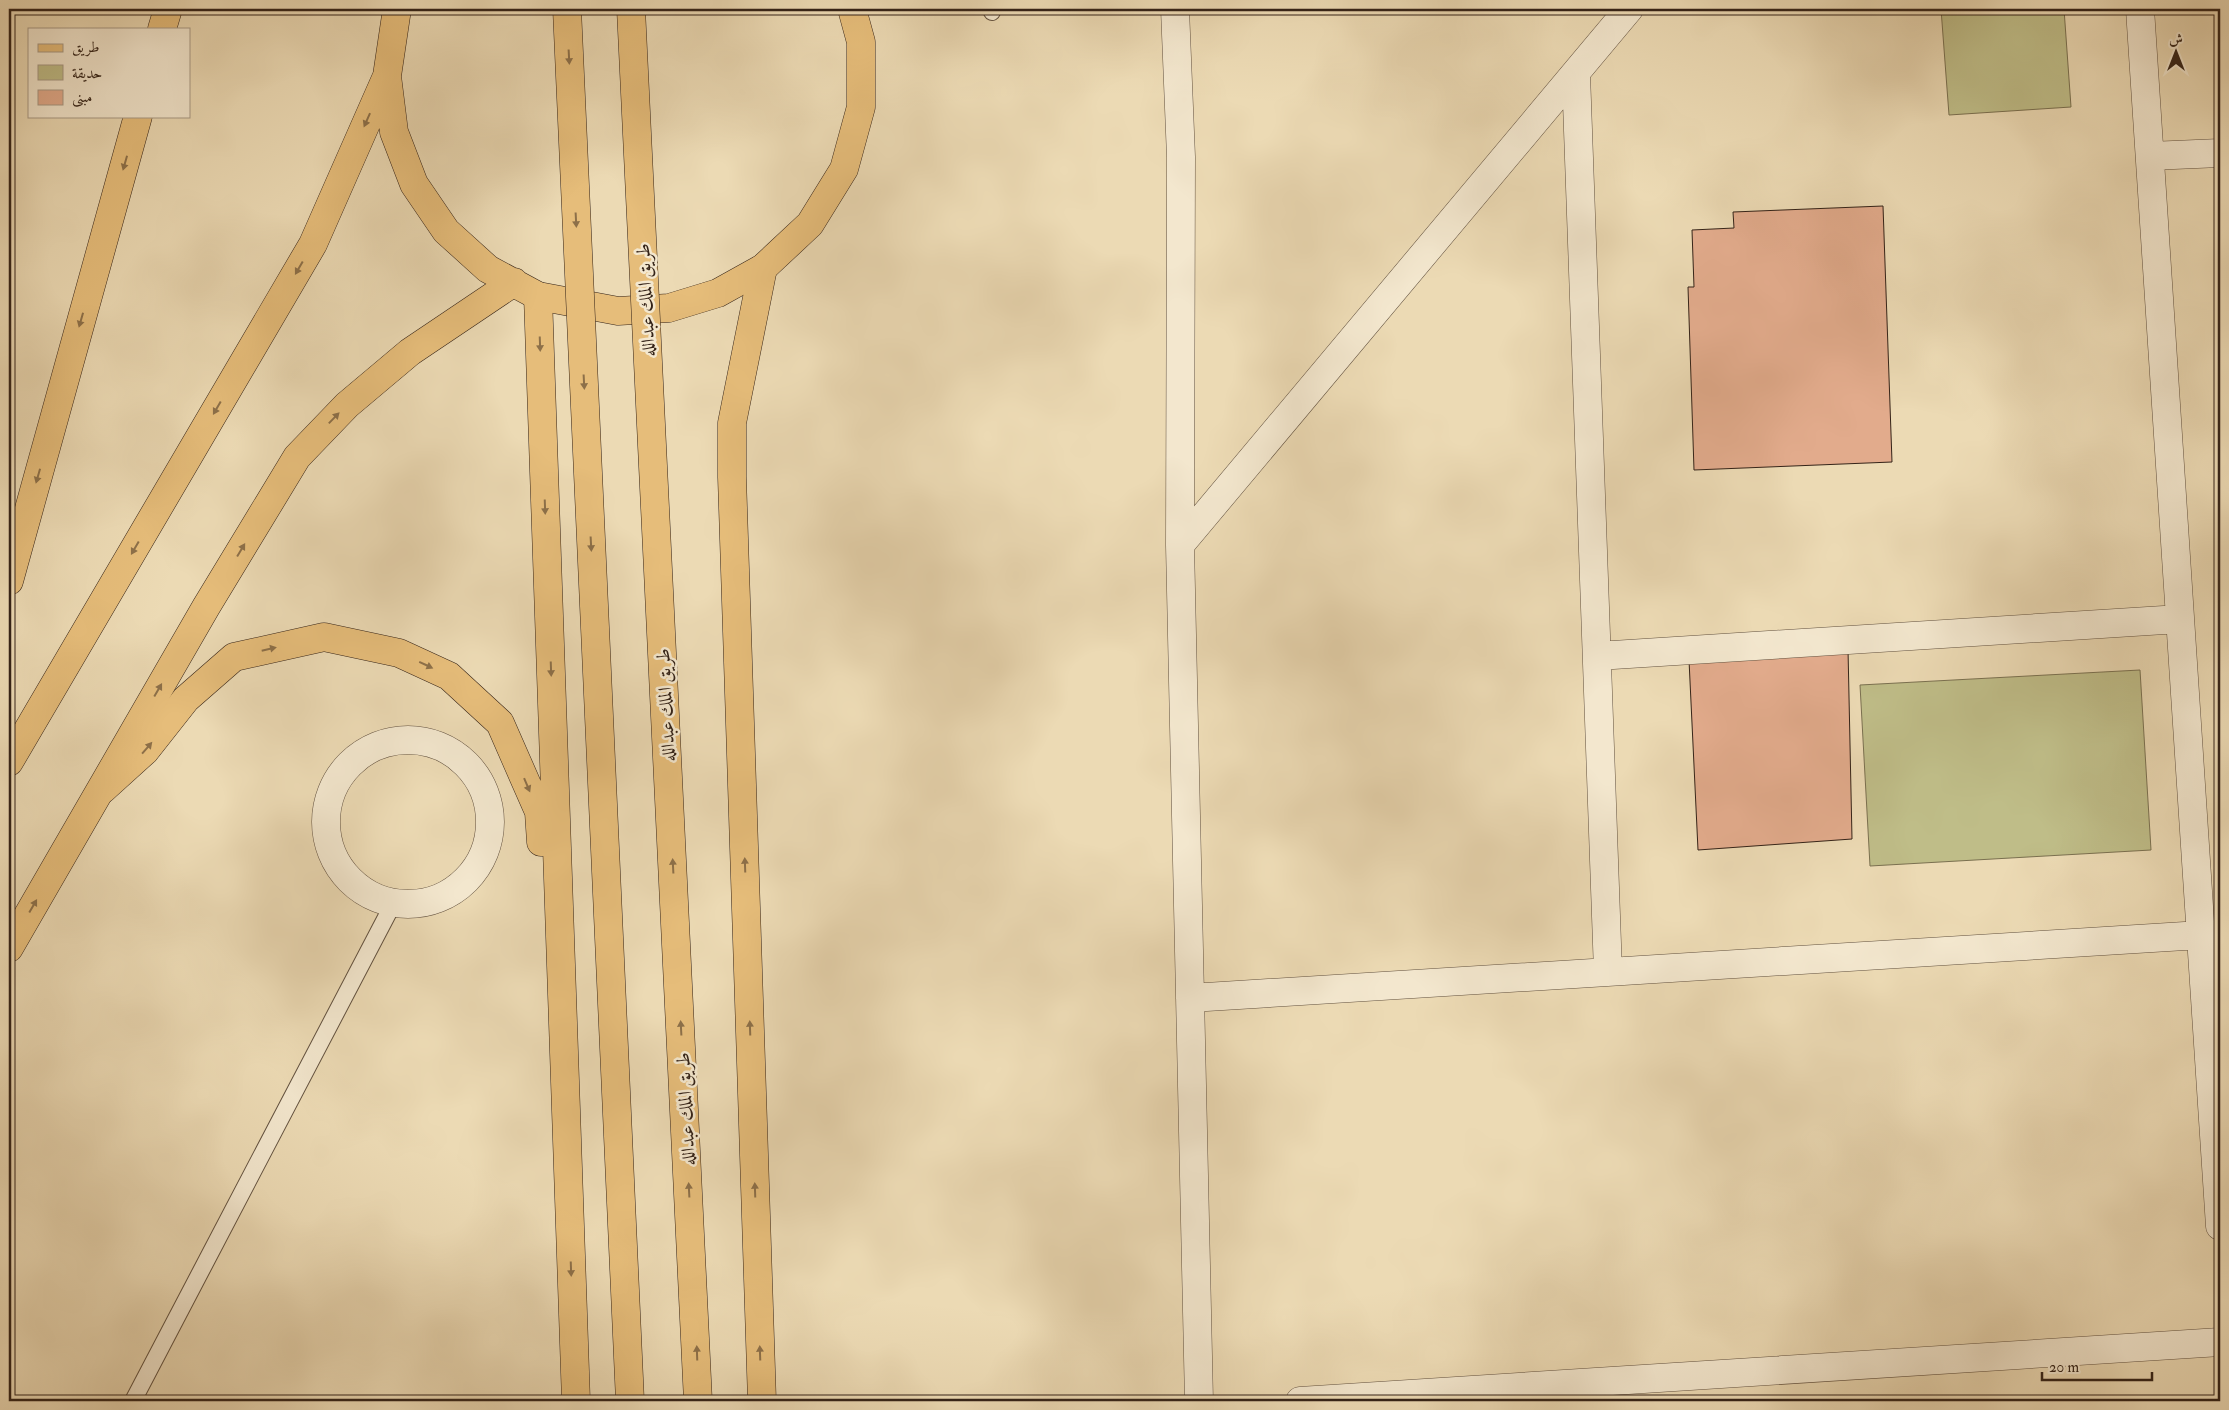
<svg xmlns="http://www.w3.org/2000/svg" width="2229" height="1410" font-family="'IM FELL Double Pica',Amiri,serif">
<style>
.green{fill:#bfbd88;stroke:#7a7050}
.building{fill:#e2ab8c;stroke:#342318}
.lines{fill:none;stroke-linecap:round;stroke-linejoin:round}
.service-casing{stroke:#62513f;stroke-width:18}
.minor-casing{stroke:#62513f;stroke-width:29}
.primary-casing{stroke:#342318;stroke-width:29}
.trunk-casing{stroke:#342318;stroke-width:29}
.service{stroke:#f3e7ce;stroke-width:16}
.minor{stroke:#f3e7ce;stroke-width:28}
.primary{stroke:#e6bd7a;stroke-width:28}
.trunk{stroke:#e6bd7a;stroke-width:28}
.primary-bridge-casing{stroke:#342318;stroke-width:29;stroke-linecap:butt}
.primary-bridge{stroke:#e6bd7a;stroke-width:28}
.oneway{fill:#8d7049}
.labels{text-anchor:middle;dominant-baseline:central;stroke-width:5;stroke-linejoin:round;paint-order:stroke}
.street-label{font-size:19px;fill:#342318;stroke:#f3e7ce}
</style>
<rect width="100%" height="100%" fill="#ecdab4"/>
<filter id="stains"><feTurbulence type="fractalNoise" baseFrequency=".004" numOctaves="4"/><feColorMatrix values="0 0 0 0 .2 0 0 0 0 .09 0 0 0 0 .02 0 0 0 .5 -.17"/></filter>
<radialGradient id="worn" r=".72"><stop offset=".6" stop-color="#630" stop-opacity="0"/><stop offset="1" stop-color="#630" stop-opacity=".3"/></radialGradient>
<path class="green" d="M 1941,9 L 2064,9 L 2071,107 L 1949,115 Z
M 2140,670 L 2151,850 L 1870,866 L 1860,685 Z"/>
<path class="building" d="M 1883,206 L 1892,462 L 1694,470 L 1688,287 L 1694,287 L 1692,230 L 1734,228 L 1733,212 Z
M 1848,649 L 1852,839 L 1698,850 L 1689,660 Z"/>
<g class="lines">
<g class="service-casing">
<path id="service" d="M 992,12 L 993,9
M 133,1401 L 393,904"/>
</g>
<g class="minor-casing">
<path id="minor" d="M 1175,9 L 1181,157 L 1180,545 L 1199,1401
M 2140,9 L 2220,1226
M 1576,74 L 1608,972
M 2150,156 L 2220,153
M 1180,545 L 1629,9
M 1597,656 L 2180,619
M326 822a82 82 0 1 1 164 0a82 82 0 1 1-164 0Z
M 1190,998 L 2201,935
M 1300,1401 L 2220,1342"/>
</g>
<g class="primary-casing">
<path id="primary" d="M 538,296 L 576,1401
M 103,789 L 145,751 L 186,699 L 234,657 L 324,637 L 399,653 L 449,676 L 500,723 L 539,812 L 541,842
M 762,1401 L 732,477 L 732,423 L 763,268"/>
</g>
<g class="trunk-casing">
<path id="trunk" d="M 397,9 L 387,76 L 394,132 L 414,184 L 446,231 L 488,269 L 538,296 L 618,311 L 669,308 L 718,293 L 763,268 L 810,224 L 844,169 L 861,107 L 861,42 L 852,9
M 162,29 L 168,9
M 9,581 L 138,116
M 9,762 L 313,244 L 387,76
M 9,948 L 206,607 L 297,457 L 347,405 L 410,352 L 514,282"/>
</g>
<use href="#service" class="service"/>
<use href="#minor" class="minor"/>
<use href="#primary" class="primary"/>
<use href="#trunk" class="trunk"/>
<g class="primary-bridge-casing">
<path id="primary-bridge" d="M 567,9 L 630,1401
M 631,9 L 698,1401"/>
</g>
<use href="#primary-bridge" class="primary-bridge"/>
</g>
<defs><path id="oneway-solid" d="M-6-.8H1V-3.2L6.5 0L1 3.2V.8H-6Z" transform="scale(1.25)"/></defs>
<g class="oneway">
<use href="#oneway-solid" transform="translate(569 57) rotate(87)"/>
<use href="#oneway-solid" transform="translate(367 120) rotate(114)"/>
<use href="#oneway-solid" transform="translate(125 163) rotate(106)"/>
<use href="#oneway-solid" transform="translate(576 220) rotate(87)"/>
<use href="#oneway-solid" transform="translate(299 268) rotate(120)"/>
<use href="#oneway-solid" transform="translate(81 320) rotate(106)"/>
<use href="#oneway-solid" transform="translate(540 344) rotate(88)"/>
<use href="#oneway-solid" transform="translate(584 382) rotate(87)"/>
<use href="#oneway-solid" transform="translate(217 408) rotate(120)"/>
<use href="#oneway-solid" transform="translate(334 418) rotate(-46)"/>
<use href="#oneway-solid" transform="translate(38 476) rotate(106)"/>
<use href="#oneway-solid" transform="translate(545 507) rotate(88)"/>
<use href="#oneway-solid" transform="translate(591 544) rotate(87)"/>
<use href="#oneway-solid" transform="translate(135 548) rotate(120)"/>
<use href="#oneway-solid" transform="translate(241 550) rotate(-59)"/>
<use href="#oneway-solid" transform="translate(269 649) rotate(-13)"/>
<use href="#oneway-solid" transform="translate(426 665) rotate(25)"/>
<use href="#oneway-solid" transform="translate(551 669) rotate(88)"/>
<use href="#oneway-solid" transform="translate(158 690) rotate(-60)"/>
<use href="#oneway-solid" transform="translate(147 748) rotate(-49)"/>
<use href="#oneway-solid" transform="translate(527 785) rotate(67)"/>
<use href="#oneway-solid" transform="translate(745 865) rotate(-92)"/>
<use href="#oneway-solid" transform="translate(673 866) rotate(-93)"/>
<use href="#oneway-solid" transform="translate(33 906) rotate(-60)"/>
<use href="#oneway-solid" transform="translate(681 1028) rotate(-93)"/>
<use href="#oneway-solid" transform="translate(750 1028) rotate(-92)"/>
<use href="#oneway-solid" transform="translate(689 1190) rotate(-93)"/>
<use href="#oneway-solid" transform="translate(755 1190) rotate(-92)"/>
<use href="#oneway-solid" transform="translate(571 1269) rotate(88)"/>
<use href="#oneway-solid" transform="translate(697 1353) rotate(-92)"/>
<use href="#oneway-solid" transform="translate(760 1353) rotate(-92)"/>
</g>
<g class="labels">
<g class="street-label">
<text transform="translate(646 300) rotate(-93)">طريق الملك عبدالله</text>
<text transform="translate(666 705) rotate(-93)">طريق الملك عبدالله</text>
<text transform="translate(686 1109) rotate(-93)">طريق الملك عبدالله</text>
</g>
</g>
<rect width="2229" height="1410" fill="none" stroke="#ecdab4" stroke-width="30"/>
<rect x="10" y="10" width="2209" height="1390" fill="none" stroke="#342318" stroke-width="2.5"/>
<rect x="15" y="15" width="2199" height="1380" fill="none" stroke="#342318"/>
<rect x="28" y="28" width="162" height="90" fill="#f3e7ce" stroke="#a79985"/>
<rect x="38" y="44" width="25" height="8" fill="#e6bd7a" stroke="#a79985"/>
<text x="72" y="52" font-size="15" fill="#342318">طريق</text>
<rect x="38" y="65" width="25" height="15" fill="#bfbd88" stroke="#a79985"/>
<text x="72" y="78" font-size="15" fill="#342318">حديقة</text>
<rect x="38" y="90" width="25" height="15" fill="#e2ab8c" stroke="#a79985"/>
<text x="72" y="102" font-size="15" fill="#342318">مبنى</text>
<g transform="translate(2176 52)" stroke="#f3e7ce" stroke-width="4" paint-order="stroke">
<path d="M0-4L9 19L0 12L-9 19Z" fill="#342318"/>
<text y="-8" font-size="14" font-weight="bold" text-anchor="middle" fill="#342318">ش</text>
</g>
<path d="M2042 1372v8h110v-8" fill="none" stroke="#342318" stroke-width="2.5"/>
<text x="2049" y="1372" font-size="15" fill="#342318" stroke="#f3e7ce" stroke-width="4" paint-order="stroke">20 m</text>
<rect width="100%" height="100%" filter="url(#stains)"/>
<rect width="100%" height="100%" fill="url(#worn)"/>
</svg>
